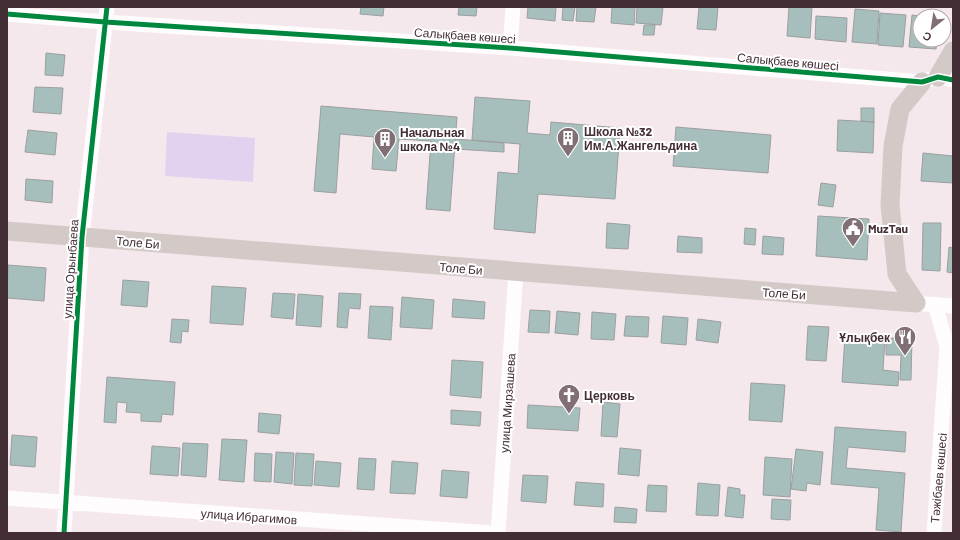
<svg xmlns="http://www.w3.org/2000/svg" width="960" height="540" font-family="Barlow,sans-serif">
<style>
.green{fill:#e1d3f0}
.building{fill:#a6bfbc;stroke:#9b9f9f}
.lines{fill:none;stroke-linecap:round;stroke-linejoin:round}
.minor{stroke:#fefcfc;stroke-width:15}
.major{stroke:#d3cac8;stroke-width:19}
.cycleway-casing{stroke:#fff;stroke-width:8}
.cycleway{stroke:#00873e;stroke-width:5}
.labels{text-anchor:middle;dominant-baseline:central;stroke-width:4;stroke-linejoin:round;paint-order:stroke}
.street-label{font-size:12px;fill:#432e35;stroke:#fff}
.poi-label{font-size:12px;font-weight:bold;fill:#432e35;stroke:#fff;text-anchor:start}
</style>
<rect width="100%" height="100%" fill="#f5e8ec"/>
<path class="green" d="M 167,132 L 255,138 L 253,182 L 165,176 Z"/>
<path class="building" d="M 361,7 L 384,7 L 383,16 L 360,14 Z
M 459,7 L 477,7 L 476,16 L 458,15 Z
M 528,7 L 556,7 L 555,21 L 527,18 Z
M 563,7 L 575,7 L 573,21 L 562,20 Z
M 577,7 L 596,7 L 594,22 L 576,21 Z
M 612,7 L 635,7 L 634,25 L 611,23 Z
M 637,7 L 663,7 L 661,25 L 636,23 Z
M 699,7 L 718,7 L 716,30 L 697,29 Z
M 789,7 L 812,7 L 810,38 L 787,36 Z
M 855,9 L 879,11 L 877,44 L 852,42 Z
M 880,13 L 906,15 L 903,47 L 878,45 Z
M 912,15 L 920,16 L 920,40 L 937,40 L 936,49 L 909,47 Z
M 816,16 L 847,18 L 846,42 L 815,39 Z
M 644,25 L 655,25 L 654,35 L 643,35 Z
M 46,53 L 65,55 L 63,76 L 45,75 Z
M 35,87 L 63,88 L 61,114 L 33,112 Z
M 475,97 L 530,101 L 527,133 L 550,135 L 551,122 L 620,128 L 615,199 L 538,194 L 535,233 L 494,229 L 498,172 L 518,174 L 520,144 L 472,140 Z
M 321,106 L 457,117 L 450,211 L 426,209 L 431,141 L 399,139 L 396,171 L 372,169 L 374,137 L 340,134 L 336,193 L 314,191 Z
M 861,108 L 874,108 L 874,122 L 861,121 Z
M 838,120 L 874,122 L 873,153 L 837,151 Z
M 676,127 L 771,135 L 768,173 L 673,166 Z
M 28,130 L 57,133 L 55,155 L 25,152 Z
M 456,139 L 504,143 L 504,152 L 455,149 Z
M 923,153 L 953,156 L 953,183 L 921,181 Z
M 26,179 L 53,181 L 52,203 L 25,200 Z
M 821,183 L 836,185 L 833,207 L 818,205 Z
M 818,216 L 869,219 L 867,260 L 816,256 Z
M 607,223 L 630,225 L 628,249 L 606,248 Z
M 923,223 L 941,223 L 940,271 L 922,270 Z
M 745,228 L 756,229 L 755,245 L 744,244 Z
M 678,236 L 702,238 L 702,253 L 677,252 Z
M 763,236 L 784,238 L 783,255 L 762,254 Z
M 949,247 L 953,248 L 953,273 L 947,272 Z
M 8,265 L 46,268 L 44,301 L 7,298 Z
M 123,280 L 149,282 L 147,307 L 121,305 Z
M 212,286 L 246,288 L 243,325 L 210,323 Z
M 273,293 L 295,294 L 293,319 L 271,317 Z
M 339,293 L 361,294 L 360,309 L 349,308 L 347,328 L 337,327 Z
M 298,294 L 323,296 L 321,327 L 296,325 Z
M 402,297 L 434,300 L 432,329 L 400,327 Z
M 453,299 L 485,302 L 484,319 L 452,317 Z
M 370,306 L 393,307 L 391,340 L 368,338 Z
M 530,310 L 550,311 L 549,333 L 528,332 Z
M 557,311 L 580,313 L 578,335 L 555,333 Z
M 592,312 L 616,314 L 614,340 L 591,339 Z
M 626,316 L 649,317 L 648,337 L 624,336 Z
M 663,316 L 688,318 L 686,345 L 661,343 Z
M 172,319 L 189,320 L 188,332 L 182,331 L 181,343 L 170,342 Z
M 698,319 L 721,322 L 718,343 L 696,340 Z
M 808,326 L 829,327 L 826,361 L 806,360 Z
M 845,336 L 885,339 L 883,370 L 899,372 L 898,386 L 842,382 Z
M 886,338 L 912,338 L 911,380 L 900,380 L 901,355 L 886,355 Z
M 452,360 L 483,362 L 481,398 L 450,395 Z
M 107,377 L 175,382 L 173,415 L 162,414 L 161,422 L 141,421 L 141,413 L 126,412 L 127,403 L 117,402 L 116,423 L 104,422 Z
M 751,383 L 785,385 L 782,422 L 749,420 Z
M 603,402 L 620,404 L 617,437 L 601,436 Z
M 528,405 L 580,408 L 578,431 L 527,428 Z
M 451,410 L 481,412 L 480,426 L 451,424 Z
M 259,413 L 281,415 L 279,434 L 258,432 Z
M 835,427 L 906,432 L 905,452 L 848,447 L 846,468 L 905,473 L 901,532 L 876,530 L 879,488 L 831,484 Z
M 12,435 L 37,437 L 35,467 L 10,465 Z
M 222,439 L 247,440 L 244,482 L 219,480 Z
M 183,443 L 208,444 L 206,477 L 181,475 Z
M 152,446 L 180,448 L 178,476 L 150,474 Z
M 620,448 L 641,450 L 639,476 L 618,474 Z
M 796,449 L 823,452 L 820,485 L 807,483 L 806,491 L 791,489 Z
M 276,452 L 294,453 L 292,484 L 274,482 Z
M 255,453 L 272,454 L 271,482 L 254,481 Z
M 296,453 L 314,454 L 312,486 L 294,485 Z
M 765,457 L 792,459 L 790,497 L 763,495 Z
M 359,458 L 376,459 L 374,490 L 357,489 Z
M 316,461 L 341,463 L 339,487 L 314,485 Z
M 392,461 L 418,463 L 415,494 L 390,493 Z
M 442,470 L 469,472 L 467,498 L 440,496 Z
M 523,475 L 548,476 L 546,503 L 521,501 Z
M 576,482 L 604,484 L 603,507 L 574,505 Z
M 698,483 L 720,485 L 718,516 L 696,515 Z
M 648,485 L 667,486 L 666,512 L 646,511 Z
M 728,487 L 740,489 L 740,495 L 745,495 L 743,518 L 725,516 Z
M 772,499 L 791,500 L 790,520 L 771,519 Z
M 615,507 L 637,509 L 636,523 L 614,522 Z"/>
<g class="lines">
<path class="minor" d="M 7,14 L 105,22 L 510,48 L 922,82 L 938,77 L 953,80
M 510,48 L 513,7
M 925,304 L 953,306
M 7,498 L 492,533
M 64,533 L 82,237 L 107,7
M 498,533 L 516,272
M 934,533 L 947,347 L 935,304"/>
<path class="major" d="M 938,77 L 953,51
M 7,231 L 916,303
M 916,303 L 897,274 L 890,205 L 893,146 L 900,109 L 922,82"/>
<g class="cycleway-casing">
<path id="cycleway" d="M 7,14 L 105,22 L 510,48 L 922,82 L 938,77 L 953,80
M 64,533 L 82,237 L 107,7"/>
</g>
<use href="#cycleway" class="cycleway"/>
</g>
<defs>
<g id="building-pin" transform="scale(1.15)"><path d="M0 17L-7.5 6A9.5 9.5 0 1 1 7.5 6Z" fill="#816f75" stroke="#fff"/><path d="M-4-6H4V6H1V3H-1V6H-4ZM-2.5-4.3h1.7v1.8h-1.7ZM.8-4.3h1.7v1.8H.8ZM-2.5-1h1.7V.8h-1.7ZM.8-1h1.7V.8H.8Z" fill="#fff"/></g>
<g id="civic-pin" transform="scale(1.15)"><path d="M0 17L-7.5 6A9.5 9.5 0 1 1 7.5 6Z" fill="#816f75" stroke="#fff"/><path d="M-.6-6.5H3V-4.5H.6V-3L4-1V1h2V6H-6V1h2V-1L-.6-3ZM-1.2 2.5V6h2.4V2.5Z" fill="#fff"/></g>
<g id="restaurant-pin" transform="scale(1.15)"><path d="M0 17L-7.5 6A9.5 9.5 0 1 1 7.5 6Z" fill="#816f75" stroke="#fff"/><path d="M-5-6h1v4h1v-4h1v4h1v-4h1v5L-1.5 .5V6h-2V.5L-5-1ZM5-6V6H3V1.5H1.5Q1.5-4 5-6Z" fill="#fff"/></g>
<g id="church-pin" transform="scale(1.15)"><path d="M0 17L-7.5 6A9.5 9.5 0 1 1 7.5 6Z" fill="#816f75" stroke="#fff"/><path d="M-1.2-6h2.4v3.5h3.3v2.4h-3.3V6h-2.4V-.1h-3.3v-2.4h3.3Z" fill="#fff"/></g>
</defs>
<g fill-rule="evenodd">
<use href="#building-pin" x="568" y="138"/>
<use href="#building-pin" x="385" y="139"/>
<use href="#civic-pin" x="853" y="228"/>
<use href="#restaurant-pin" x="905" y="337"/>
<use href="#church-pin" x="569" y="395"/>
</g>
<g class="labels">
<g class="street-label">
<text transform="translate(465 35) rotate(4)">Салықбаев көшесі</text>
<text transform="translate(788 61) rotate(5)">Салықбаев көшесі</text>
<text transform="translate(138 242) rotate(5)">Толе Би</text>
<text transform="translate(461 268) rotate(5)">Толе Би</text>
<text transform="translate(70 269) rotate(-86)">улица Орынбаева</text>
<text transform="translate(784 293) rotate(4)">Толе Би</text>
<text transform="translate(507 403) rotate(-86)">улица Мирзашева</text>
<text transform="translate(938 478) rotate(-85)">Тәжібаев көшесі</text>
<text transform="translate(249 516) rotate(4)">улица Ибрагимов</text>
</g>
<g class="poi-label">
<text x="584" y="131">Школа №32<tspan x="584" dy="14">Им.А.Жангельдина</tspan></text>
<text x="400" y="132">Начальная<tspan x="400" dy="14">школа №4</tspan></text>
<text x="868" y="228">MuzTau</text>
<text x="890" y="337" text-anchor="end">Ұлықбек</text>
<text x="584" y="395">Церковь</text>
</g>
</g>
<rect width="960" height="540" fill="none" stroke="#432e35" stroke-width="16"/>
<g transform="translate(932 28) rotate(210)"><circle r="19" fill="#ffffff" stroke="#b4abae"/>
<path d="M0-3L7 15L0 10L-7 15Z" fill="#816f75"/>
<text y="-6" font-size="11" font-weight="bold" text-anchor="middle" fill="#432e35">С</text>
</g>
</svg>
